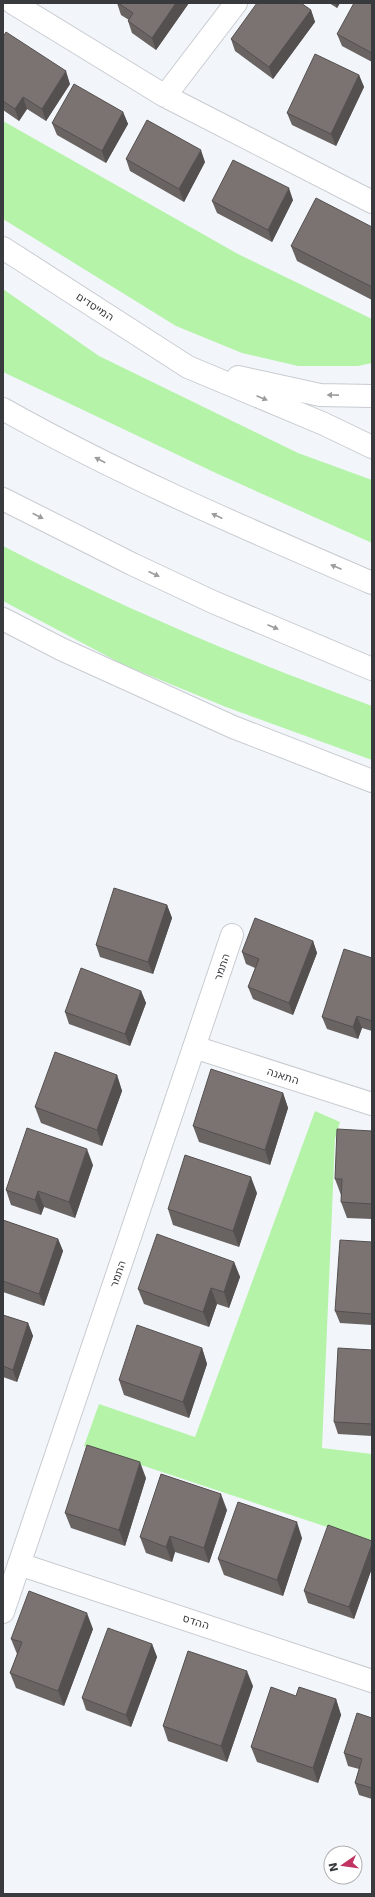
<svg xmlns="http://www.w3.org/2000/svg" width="375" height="1897" font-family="'DejaVu Sans','Noto Sans Hebrew',sans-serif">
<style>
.green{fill:#b5f3a9}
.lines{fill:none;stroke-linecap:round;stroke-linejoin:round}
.minor-casing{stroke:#c8ccd1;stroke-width:24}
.major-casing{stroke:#c8ccd1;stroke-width:24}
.highway-casing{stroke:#c8ccd1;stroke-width:24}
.minor{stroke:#fff;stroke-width:22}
.major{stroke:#fff;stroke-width:22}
.highway{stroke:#fff;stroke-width:22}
.wall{fill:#696362}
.shaded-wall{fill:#555050}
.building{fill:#7a7372;stroke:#555050}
.oneway{fill:#9c9c9e}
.labels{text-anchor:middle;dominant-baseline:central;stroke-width:4;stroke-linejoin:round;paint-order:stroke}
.street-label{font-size:11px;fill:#393a3d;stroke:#fff}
</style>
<rect width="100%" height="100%" fill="#f2f6fb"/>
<path class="green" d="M 3,121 L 238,254 L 372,319 L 372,363 L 358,366 L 298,366 L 242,353 L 176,326 L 3,219 Z
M 3,289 L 99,356 L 298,453 L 372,480 L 372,543 L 218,474 L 3,372 Z
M 3,546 C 122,608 246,660 372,706 L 372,760 L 226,707 L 124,665 L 3,601 Z
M 315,1111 L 340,1122 L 335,1139 L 322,1448 L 372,1454 L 372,1542 L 84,1446 L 99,1404 L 195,1437 Z"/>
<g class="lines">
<g class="minor-casing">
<path id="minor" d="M 13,3 L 165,96 L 372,202
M 165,96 L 236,3
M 3,248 L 188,367 L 324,424 L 372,447
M 238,377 L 320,395 L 372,396
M 194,1047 L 372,1104
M 19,1564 L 372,1681
M 3,1612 L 232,935"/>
</g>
<g class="major-casing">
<path id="major" d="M 3,619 L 61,649 L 233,727 L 372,781"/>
</g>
<g class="highway-casing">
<path id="highway" d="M 3,409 C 122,476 247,529 372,583
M 3,499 L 132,564 L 213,602 L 372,669"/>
</g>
<use href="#minor" class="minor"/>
<use href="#major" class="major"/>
<use href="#highway" class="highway"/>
</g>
<path class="wall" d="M 117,3 L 189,3 L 156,50 L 132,33 L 128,21 L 129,20 L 121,15 Z
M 329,3 L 340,3 L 337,8 Z
M 372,3 L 372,62 L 342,46 L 337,34 Z
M 311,10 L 315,22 L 273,79 L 235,51 L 231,39 Z
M 3,37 L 70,84 L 46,121 L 27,109 L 19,121 L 3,110 Z
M 359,75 L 364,87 L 336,146 L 292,125 L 287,113 Z
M 123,112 L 128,124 L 106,163 L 57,135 L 52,123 Z
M 126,159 L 205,162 L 184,202 L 130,171 Z
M 293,200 L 272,242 L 217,213 L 212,201 Z
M 372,227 L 372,300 L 297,261 L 291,246 Z
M 167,905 L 172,918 L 153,974 L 100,957 L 96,945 Z
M 313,941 L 317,953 L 293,1015 L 253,999 L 248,987 L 255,968 L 246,964 L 242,952 Z
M 372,958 L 372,1031 L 362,1028 L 358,1039 L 327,1029 L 322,1017 Z
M 141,991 L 146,1003 L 130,1046 L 69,1024 L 65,1012 Z
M 117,1075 L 122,1091 L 102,1146 L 41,1123 L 35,1107 Z
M 283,1093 L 288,1108 L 270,1165 L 199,1142 L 193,1126 Z
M 372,1131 L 372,1219 L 347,1218 L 341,1202 L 341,1195 L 335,1179 Z
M 93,1165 L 75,1218 L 44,1207 L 41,1215 L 11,1205 L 6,1190 Z
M 257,1193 L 239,1247 L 173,1225 L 168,1209 Z
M 3,1220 L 58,1239 L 63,1251 L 44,1306 L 3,1292 Z
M 372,1242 L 372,1325 L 340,1323 L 335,1311 Z
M 234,1262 L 240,1277 L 229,1308 L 217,1304 L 209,1327 L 144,1304 L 138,1289 Z
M 3,1315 L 28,1323 L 33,1336 L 17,1382 L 3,1377 Z
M 202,1348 L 207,1364 L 189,1418 L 124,1395 L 119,1380 Z
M 372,1350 L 372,1436 L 338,1434 L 334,1422 Z
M 146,1478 L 125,1546 L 71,1528 L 65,1513 Z
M 227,1510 L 209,1563 L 175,1552 L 172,1562 L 146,1553 L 140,1537 Z
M 302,1538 L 283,1596 L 224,1575 L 218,1559 Z
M 372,1541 L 372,1568 L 354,1619 L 308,1603 L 304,1591 Z
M 93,1629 L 64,1706 L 16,1688 L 10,1673 L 17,1654 L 11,1639 Z
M 152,1644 L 157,1657 L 131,1727 L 86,1710 L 82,1698 Z
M 253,1686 L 227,1762 L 168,1741 L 163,1726 Z
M 296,1696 L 336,1699 L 341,1715 L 318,1783 L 257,1762 L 251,1747 Z
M 372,1718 L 372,1799 L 359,1795 L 355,1783 L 359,1769 L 348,1766 L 344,1753 Z"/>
<path class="shaded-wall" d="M 176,3 L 189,3 L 156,50 L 152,38 Z
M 335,3 L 340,3 L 337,8 Z
M 311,10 L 315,22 L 273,79 L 269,67 Z
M 66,71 L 70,84 L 46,121 L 42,109 Z
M 359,75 L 364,87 L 336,146 L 331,134 Z
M 23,97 L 27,109 L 19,121 L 15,109 Z
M 123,112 L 128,124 L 106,163 L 102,151 Z
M 201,150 L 205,162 L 184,202 L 179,189 Z
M 289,188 L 293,200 L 272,242 L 268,230 Z
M 167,905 L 172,918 L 153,974 L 148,962 Z
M 313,941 L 317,953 L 293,1015 L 289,1003 Z
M 141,991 L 146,1003 L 130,1046 L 125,1034 Z
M 357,1016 L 362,1028 L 358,1039 L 353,1027 Z
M 117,1075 L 122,1091 L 102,1146 L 97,1130 Z
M 283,1093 L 288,1108 L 270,1165 L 265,1150 Z
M 87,1149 L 93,1165 L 75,1218 L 69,1202 Z
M 251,1177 L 257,1193 L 239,1247 L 233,1231 Z
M 38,1191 L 44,1207 L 41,1215 L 35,1200 Z
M 58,1239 L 63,1251 L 44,1306 L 39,1294 Z
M 234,1262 L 240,1277 L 229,1308 L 224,1292 Z
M 211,1288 L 217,1304 L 209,1327 L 203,1312 Z
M 28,1323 L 33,1336 L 17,1382 L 13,1370 Z
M 202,1348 L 207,1364 L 189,1418 L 183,1402 Z
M 140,1462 L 146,1478 L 125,1546 L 119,1530 Z
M 221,1494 L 227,1510 L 209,1563 L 204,1548 Z
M 297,1522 L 302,1538 L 283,1596 L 277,1580 Z
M 170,1536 L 175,1552 L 172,1562 L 166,1547 Z
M 372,1544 L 372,1568 L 354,1619 L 349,1607 Z
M 87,1613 L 93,1629 L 64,1706 L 58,1691 Z
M 152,1644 L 157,1657 L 131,1727 L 126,1715 Z
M 247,1671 L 253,1686 L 227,1762 L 221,1746 Z
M 336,1699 L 341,1715 L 318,1783 L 313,1768 Z"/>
<path class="building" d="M 118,3 L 176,3 L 152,38 L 128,21 L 133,13 Z
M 257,3 L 301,3 L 311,10 L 269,67 L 231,39 Z
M 354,3 L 372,3 L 372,53 L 337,34 Z
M 6,32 L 66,71 L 42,109 L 23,97 L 15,109 L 3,101 L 3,37 Z
M 315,54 L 359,75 L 331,134 L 287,113 Z
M 74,84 L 123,112 L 102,151 L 52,123 Z
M 147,120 L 201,150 L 179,189 L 126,159 Z
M 233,160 L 289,188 L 268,230 L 212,201 Z
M 316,198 L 372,227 L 372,287 L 291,246 Z
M 114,888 L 167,905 L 148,962 L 96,945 Z
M 255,918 L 313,941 L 289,1003 L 248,987 L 259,959 L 242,952 Z
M 344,949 L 372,958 L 372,1021 L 357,1016 L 353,1027 L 322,1017 Z
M 81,968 L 141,991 L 125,1034 L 65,1012 Z
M 55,1052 L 117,1075 L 97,1130 L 35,1107 Z
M 211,1069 L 283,1093 L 265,1150 L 193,1126 Z
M 27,1128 L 87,1149 L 69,1202 L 38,1191 L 35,1200 L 6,1190 Z
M 337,1129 L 372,1131 L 372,1204 L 341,1202 L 342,1179 L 335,1179 Z
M 185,1155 L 251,1177 L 233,1231 L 168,1209 Z
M 3,1220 L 58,1239 L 39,1294 L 3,1281 Z
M 157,1234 L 234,1262 L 224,1292 L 211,1288 L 203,1312 L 138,1289 Z
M 340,1240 L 372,1242 L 372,1314 L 335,1311 Z
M 3,1315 L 28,1323 L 13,1370 L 3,1366 Z
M 137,1325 L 202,1348 L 183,1402 L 119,1380 Z
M 338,1348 L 372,1350 L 372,1424 L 334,1422 Z
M 87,1445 L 140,1462 L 119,1530 L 65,1513 Z
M 161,1474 L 221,1494 L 204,1548 L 170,1536 L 166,1547 L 140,1537 Z
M 238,1502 L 297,1522 L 277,1580 L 218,1559 Z
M 328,1525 L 372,1541 L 372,1544 L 349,1607 L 304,1591 Z
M 29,1591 L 87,1613 L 58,1691 L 10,1673 L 22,1642 L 11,1639 Z
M 108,1628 L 152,1644 L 126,1715 L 82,1698 Z
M 188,1651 L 247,1671 L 221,1746 L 163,1726 Z
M 271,1687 L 296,1696 L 299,1687 L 336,1699 L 313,1768 L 251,1747 Z
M 357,1713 L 372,1718 L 372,1788 L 355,1783 L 362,1759 L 344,1753 Z"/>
<defs><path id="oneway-solid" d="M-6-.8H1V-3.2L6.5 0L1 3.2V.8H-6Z"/></defs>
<g class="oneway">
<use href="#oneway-solid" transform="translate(333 395) rotate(-179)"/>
<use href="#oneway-solid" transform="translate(262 398) rotate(23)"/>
<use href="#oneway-solid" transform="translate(100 460) rotate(-153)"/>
<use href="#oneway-solid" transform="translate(38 516) rotate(27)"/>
<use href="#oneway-solid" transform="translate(217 516) rotate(-155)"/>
<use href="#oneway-solid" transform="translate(336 567) rotate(-157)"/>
<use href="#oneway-solid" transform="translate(154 574) rotate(25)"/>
<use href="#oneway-solid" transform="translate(273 627) rotate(23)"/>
</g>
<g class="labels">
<g class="street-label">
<text transform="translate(95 307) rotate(33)">המייסדים</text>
<text transform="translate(222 967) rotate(-71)">התמר</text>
<text transform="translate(283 1076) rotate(18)">התאנה</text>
<text transform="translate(118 1274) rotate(-71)">התמר</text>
<text transform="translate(196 1622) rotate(18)">ההדס</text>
</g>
</g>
<rect width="375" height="1897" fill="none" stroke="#393a3d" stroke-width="8"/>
<g transform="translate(343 1865) rotate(257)"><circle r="19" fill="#ffffff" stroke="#b0b0b1"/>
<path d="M0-3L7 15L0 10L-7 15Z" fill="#c13361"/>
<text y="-6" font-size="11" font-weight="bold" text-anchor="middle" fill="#393a3d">N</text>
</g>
</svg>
